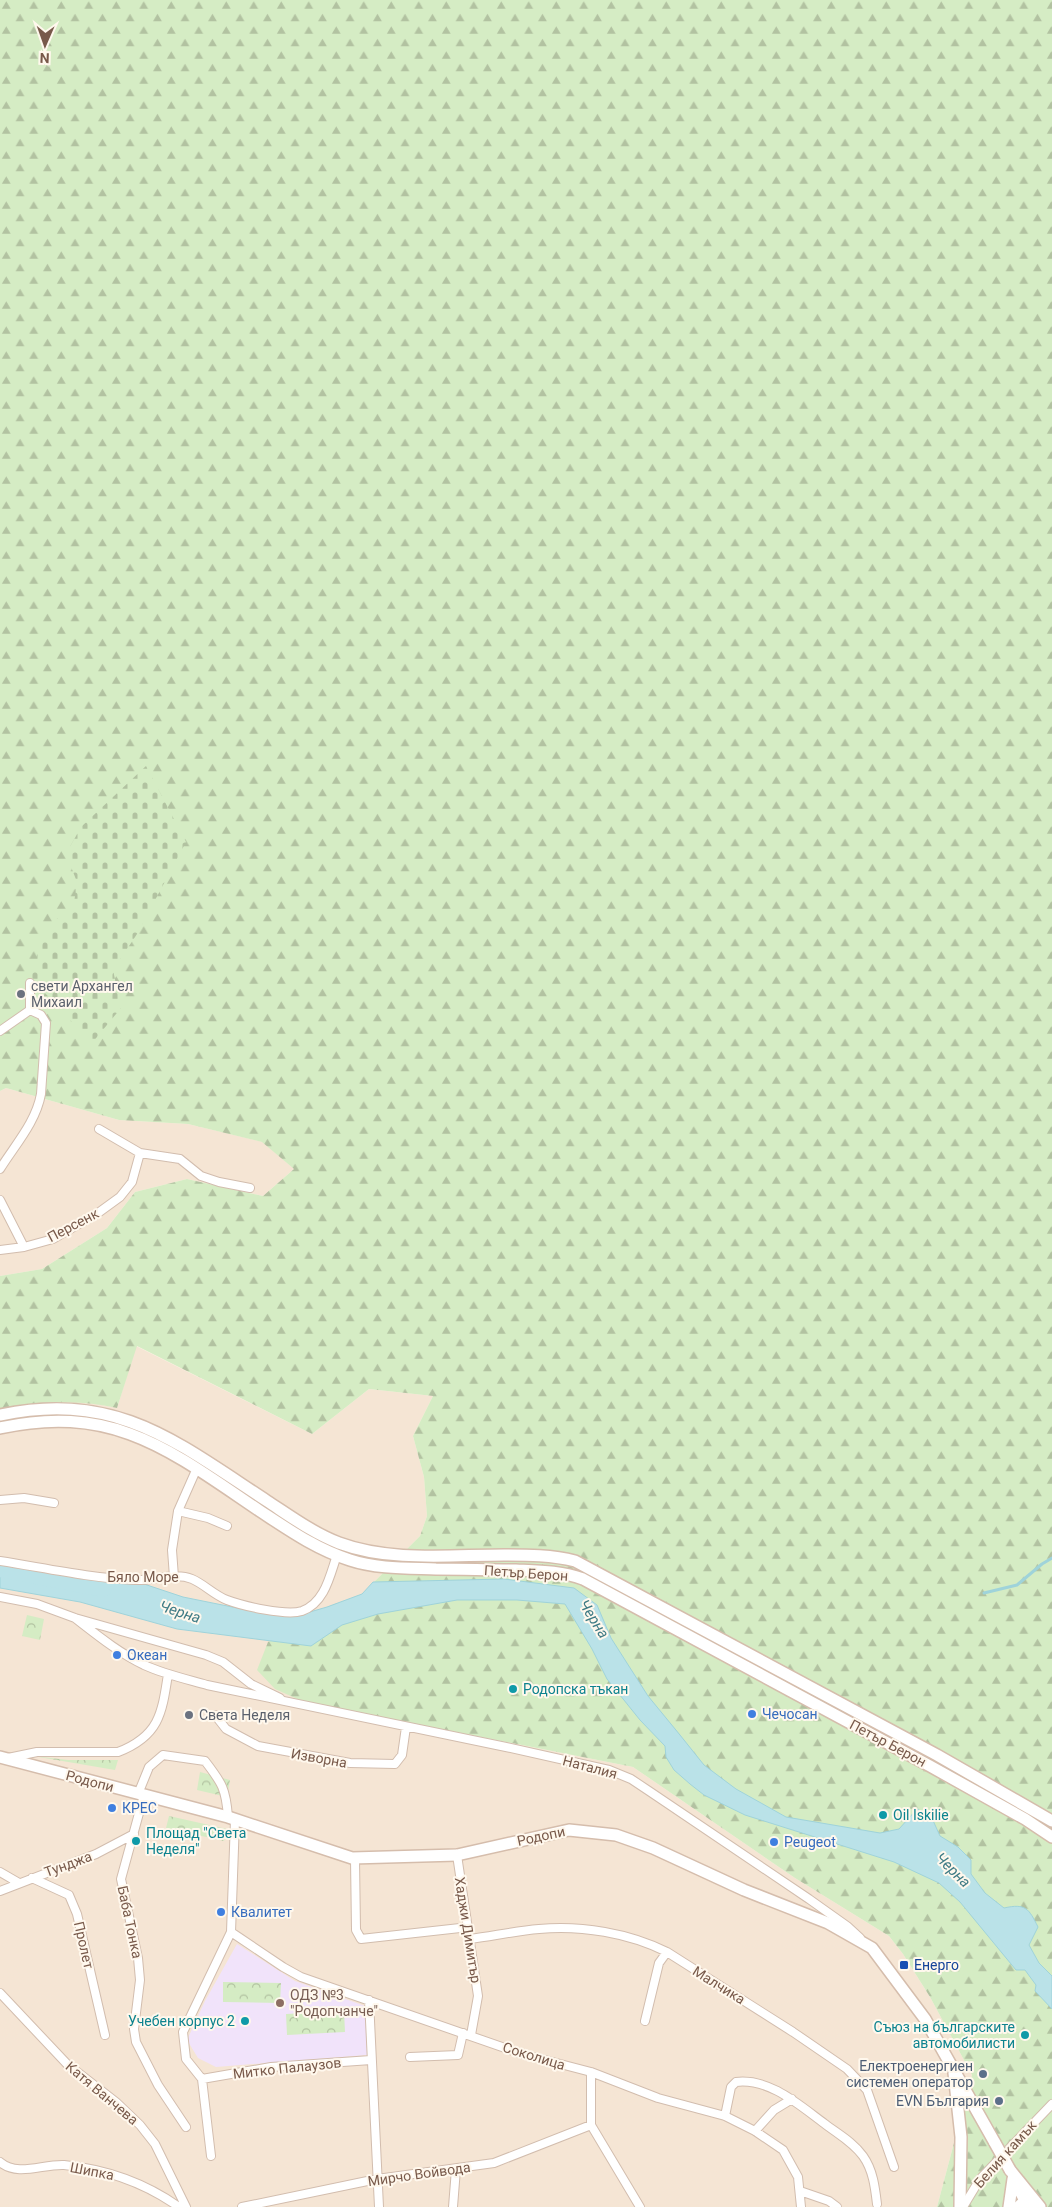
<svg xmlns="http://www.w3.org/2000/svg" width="1052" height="2207" font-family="Roboto,sans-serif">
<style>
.residential{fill:#f5e5d4}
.education{fill:#f1e3fa}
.forest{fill:url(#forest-firs)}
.cemetery{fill:url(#cemetery-stones)}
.park{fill:url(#park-crowns)}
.water{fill:#bae2e8;stroke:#9fd3da}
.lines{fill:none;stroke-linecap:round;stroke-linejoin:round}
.stream{stroke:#9fd3da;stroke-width:3}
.river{stroke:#bae2e8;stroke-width:18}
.street-casing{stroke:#d2bdae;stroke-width:10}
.secondary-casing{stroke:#d5bdac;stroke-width:14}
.street{stroke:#fff;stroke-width:8}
.secondary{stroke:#fff;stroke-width:11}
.secondary-bridge-casing{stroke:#d5bdac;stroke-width:14;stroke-linecap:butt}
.secondary-bridge{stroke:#fff;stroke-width:11}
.worship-dot{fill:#6b7280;stroke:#fff8ed;stroke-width:2}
.shop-dot{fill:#3f7fe0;stroke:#fff8ed;stroke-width:2}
.culture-dot{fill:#0f9aa8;stroke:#fff8ed;stroke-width:2}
.transit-dot{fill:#1a4fb4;stroke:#fff8ed;stroke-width:2}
.education-dot{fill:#8d6e63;stroke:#fff8ed;stroke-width:2}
.service-dot{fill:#5c6f8a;stroke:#fff8ed;stroke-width:2}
.labels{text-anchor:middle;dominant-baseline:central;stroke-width:4;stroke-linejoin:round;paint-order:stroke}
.worship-label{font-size:14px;fill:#5b616d;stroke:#fff8ed;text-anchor:start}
.street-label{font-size:14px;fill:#78594a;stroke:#fff8ed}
.shop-label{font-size:14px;fill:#366cbe;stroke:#fff8ed;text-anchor:start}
.culture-label{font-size:14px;fill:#0d838f;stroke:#fff8ed;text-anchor:start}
.transit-label{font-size:14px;fill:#164399;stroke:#fff8ed;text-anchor:start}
.education-label{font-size:14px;fill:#785e54;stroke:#fff8ed;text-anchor:start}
.service-label{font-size:14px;fill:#4e5e75;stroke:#fff8ed;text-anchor:end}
.water-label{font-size:15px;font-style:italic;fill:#3f7b85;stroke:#fff8ed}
</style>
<defs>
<pattern id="forest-firs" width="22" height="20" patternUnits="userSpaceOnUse" patternTransform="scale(1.25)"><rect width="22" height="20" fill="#d5ecc4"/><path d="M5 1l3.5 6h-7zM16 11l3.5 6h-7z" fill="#b2c2a1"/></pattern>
<pattern id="cemetery-stones" width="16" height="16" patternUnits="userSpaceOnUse" patternTransform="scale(1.25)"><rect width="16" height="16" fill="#d5ecc4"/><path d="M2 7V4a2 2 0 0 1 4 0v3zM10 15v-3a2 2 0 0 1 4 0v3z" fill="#b2c2a1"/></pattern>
<pattern id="park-crowns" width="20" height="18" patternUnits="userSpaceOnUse" patternTransform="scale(1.25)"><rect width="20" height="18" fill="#d5ecc4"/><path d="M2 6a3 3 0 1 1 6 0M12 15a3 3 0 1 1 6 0" fill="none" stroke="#b2c2a1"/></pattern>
</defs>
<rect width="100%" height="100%" fill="#fdf4e6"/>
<path class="residential" d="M 6,1088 L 119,1120 L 188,1124 L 263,1142 L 294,1169 L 263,1196 L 187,1179 L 135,1192 L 107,1228 L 42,1269 L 0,1276 L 0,1091 Z
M 136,1346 L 312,1434 L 369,1389 L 433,1396 L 413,1436 L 424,1477 L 427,1516 L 420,1536 L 362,1594 L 327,1607 L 304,1702 L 633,1767 L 795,1878 L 889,1936 L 903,1954 L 930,1997 L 972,2075 L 937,2207 L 0,2207 L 0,1411 L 65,1401 L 89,1402 L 117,1408 Z"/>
<path class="education" d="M 237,1944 L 295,1981 L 365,2006 L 367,2055 L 216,2067 L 198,2058 L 187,2040 L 205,2001 Z"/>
<path class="forest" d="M 0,0 L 1052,0 L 1052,2207 L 937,2207 L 972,2075 L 930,1997 L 903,1954 L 889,1936 L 795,1878 L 633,1767 L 304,1702 L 275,1689 L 257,1670 L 268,1642 L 327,1607 L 362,1594 L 420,1536 L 427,1516 L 424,1477 L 413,1436 L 433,1396 L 369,1389 L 312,1434 L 137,1346 L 117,1408 C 75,1399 42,1402 0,1411 L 0,1276 L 42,1269 L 107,1228 L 135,1192 L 187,1179 L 263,1196 L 294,1169 L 262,1142 L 188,1124 L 119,1120 L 6,1088 L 0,1091 Z"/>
<path class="cemetery" d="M 146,766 L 186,842 L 137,934 L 113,970 L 121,1008 L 92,1043 L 28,975 L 53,921 L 73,910 L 77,882 L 66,854 L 81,827 Z"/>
<path class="park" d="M 27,1615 L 44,1619 L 40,1640 L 22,1636 Z
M 33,1756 L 68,1760 L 118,1760 L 115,1770 Z
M 200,1772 L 230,1780 L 227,1797 L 197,1790 Z
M 169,1816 L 227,1829 L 224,1841 L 166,1828 Z
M 223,1982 L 281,1983 L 280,2003 L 223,2002 Z
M 344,2011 L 345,2032 L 287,2035 L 286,2014 Z"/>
<path class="water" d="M 0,1574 L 67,1587 L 91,1580 L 135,1581 L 183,1597 L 262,1613 L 296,1616 L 327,1607 L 362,1594 L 373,1582 L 504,1579 L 574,1588 L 597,1605 L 611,1638 L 648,1696 L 680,1735 L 704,1765 L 736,1789 L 786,1817 L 880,1833 L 899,1829 L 917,1809 L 931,1816 L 940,1836 L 958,1847 L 971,1860 L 971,1874 L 985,1893 L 1004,1908 C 1026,1903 1029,1909 1038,1927 L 1029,1945 L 1039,1963 L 1052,1976 L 1052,2009 L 1035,1991 L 1036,1985 L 1025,1970 L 1016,1970 L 960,1902 L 939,1883 L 894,1862 L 745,1815 L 704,1795 L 690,1784 L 674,1770 L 666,1757 L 665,1746 L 640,1720 L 607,1679 L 592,1649 L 565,1604 L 517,1600 L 457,1600 L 378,1614 L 342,1625 L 311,1646 L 177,1629 L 80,1602 L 0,1588 Z"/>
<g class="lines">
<path class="stream" d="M 984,1593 L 1017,1585 L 1042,1564 L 1052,1558"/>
<path class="river" d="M 0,1568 L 103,1588"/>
<g class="street-casing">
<path id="street" d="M 0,1031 L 30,1010
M 99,1129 L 140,1153 L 180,1159 L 201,1176 L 219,1182 L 250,1188
M 0,1169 C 15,1145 36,1122 41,1094 L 46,1023 L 41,1015 L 30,1010 L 30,983
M 0,1200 L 24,1247 L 53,1239 L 98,1213 L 120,1197 L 132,1182 L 140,1153
M 0,1250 L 24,1247
M 0,1500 L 24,1498 L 54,1503
M 178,1511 L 208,1518 L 227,1526
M 0,1561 C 45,1568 90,1578 135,1580 C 153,1581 175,1572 192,1579 C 204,1584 214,1595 227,1600 C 243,1606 286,1616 302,1611 C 325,1603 330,1575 337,1555
M 174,1577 L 172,1550 L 178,1511 L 197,1468
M 0,1597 L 37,1604 L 75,1618 L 206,1655 L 223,1662 L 251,1684 L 280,1698
M 75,1618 C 97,1635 119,1653 144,1665 C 164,1674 186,1679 207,1685 L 506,1747 L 609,1770 L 631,1779 L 649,1791 L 809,1899 L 847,1926 L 860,1938
M 215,1715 L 226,1729 L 258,1746 L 350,1763 L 395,1764 L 402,1755 L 406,1727
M 8,1758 L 37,1752 L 118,1752 C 159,1736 162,1714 168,1674
M 138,1794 L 149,1767 L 163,1755 L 205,1761 C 222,1783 226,1789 228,1817
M 144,1795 L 121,1879 L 138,1958 L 140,1980 L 134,2029 L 136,2042 L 158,2085 L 186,2127
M 457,1855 L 478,1996 L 471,2035
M 355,1859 L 356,1930 L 361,1939 L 469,1927
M 0,1872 L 19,1883
M 32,1878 L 69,1895 L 77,1914 L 105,2035
M 0,1891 L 96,1854 L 134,1834
M 231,1932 L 283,1967 L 301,1977 L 522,2054 L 591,2072 L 658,2098 L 725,2116 L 755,2131 L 783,2150 L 798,2177 L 801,2207
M 470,1939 C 493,1936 516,1931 539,1929 C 581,1925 629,1933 667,1952 L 793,2032 L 847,2069 L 867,2090 L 894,2167
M 0,1993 L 67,2064 L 117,2103 L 140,2125 L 155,2144 L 186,2207
M 369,2000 L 379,2207
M 645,2021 L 659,1963 L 667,1952
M 410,2057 L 458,2055 L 463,2033
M 591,2072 L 591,2125 L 640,2207
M 202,2079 L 271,2067 L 371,2060
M 725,2116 L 731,2087 L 736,2082 C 770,2078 799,2105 825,2124 C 838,2134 853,2142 863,2156 C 873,2170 875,2187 877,2204
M 755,2131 L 774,2110 L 792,2099
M 211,2156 L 202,2079 L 186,2059 L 183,2032 L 231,1932 L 235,1820
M 0,2162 C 18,2177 42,2164 64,2165 C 105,2169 145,2183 179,2207
M 800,2191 L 829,2201 L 837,2207
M 242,2207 L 377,2179 L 494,2163 L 591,2125
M 453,2207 L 456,2169
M 963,2207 L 980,2179 L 1052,2104
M 1016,2207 L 1026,2198"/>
</g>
<g class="secondary-casing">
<path id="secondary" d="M 0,1415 C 117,1391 175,1441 267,1501 C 290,1516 313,1533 339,1543 C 390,1562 450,1555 504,1555 C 527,1555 552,1555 575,1561 L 937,1755 L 1052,1821
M 0,1428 C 114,1403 171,1451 260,1511 C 289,1530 316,1549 350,1560 C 377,1569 408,1568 436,1569 C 463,1569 489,1570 516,1570 C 539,1571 561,1571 583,1579 L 930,1766 L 1025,1819 L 1052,1837
M 0,1757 L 228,1817 L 352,1858 L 457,1855 L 569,1830 L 616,1835 L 653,1848 L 744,1890 L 828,1923 L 872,1948 L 925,2019 L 995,2143
M 954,2073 L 961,2137 L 960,2207
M 1010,2170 L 1040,2207
M 1017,2185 L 1028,2207
M 1009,2207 L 1013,2179"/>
</g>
<use href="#street" class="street"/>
<use href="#secondary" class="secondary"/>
<g class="secondary-bridge-casing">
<path id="secondary-bridge" d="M 995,2143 L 1010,2170"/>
</g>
<use href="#secondary-bridge" class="secondary-bridge"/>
</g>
<g class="worship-dot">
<circle cx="21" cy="994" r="5"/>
<circle cx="189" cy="1715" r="5"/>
</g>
<g class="shop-dot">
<circle cx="117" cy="1655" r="5"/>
<circle cx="752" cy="1714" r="5"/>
<circle cx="112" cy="1808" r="5"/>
<circle cx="774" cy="1842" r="5"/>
<circle cx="221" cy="1912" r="5"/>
</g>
<g class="culture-dot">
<circle cx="513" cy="1689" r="5"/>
<circle cx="883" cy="1815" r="5"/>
<circle cx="136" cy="1841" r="5"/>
<circle cx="245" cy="2021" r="5"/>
<circle cx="1025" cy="2035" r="5"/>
</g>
<rect class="transit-dot" x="899" y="1960" width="10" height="10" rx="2.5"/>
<circle class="education-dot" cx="280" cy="2003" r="5"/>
<g class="service-dot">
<circle cx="983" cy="2074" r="5"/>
<circle cx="999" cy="2101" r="5"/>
</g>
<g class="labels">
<g class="worship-label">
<text x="31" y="986">свети Архангел<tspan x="31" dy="16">Михаил</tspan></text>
<text x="199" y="1715">Света Неделя</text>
</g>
<g class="street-label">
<text transform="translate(73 1225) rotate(-28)">Персенк</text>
<text transform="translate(526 1573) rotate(4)">Петър Берон</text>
<text x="143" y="1577">Бяло Море</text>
<text transform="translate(888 1743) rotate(28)">Петър Берон</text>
<text transform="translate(319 1758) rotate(10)">Изворна</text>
<text transform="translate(590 1767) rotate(15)">Наталия</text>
<text transform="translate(90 1781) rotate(15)">Родопи</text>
<text transform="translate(541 1836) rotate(-12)">Родопи</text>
<text transform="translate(68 1864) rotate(-20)">Тунджа</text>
<text transform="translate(130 1922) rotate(78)">Баба Тонка</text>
<text transform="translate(468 1930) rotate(81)">Хаджи Димитър</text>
<text transform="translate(84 1945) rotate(77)">Пролет</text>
<text transform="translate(719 1985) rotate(32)">Малчика</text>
<text transform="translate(534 2056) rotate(17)">Соколица</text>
<text transform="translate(287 2068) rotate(-6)">Митко Палаузов</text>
<text transform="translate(102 2093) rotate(40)">Катя Ванчева</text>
<text transform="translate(1005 2154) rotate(-48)">Белия камък</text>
<text transform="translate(92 2171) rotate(11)">Шипка</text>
<text transform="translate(419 2174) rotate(-8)">Мирчо Войвода</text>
</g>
<g class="shop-label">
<text x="127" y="1655">Океан</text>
<text x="762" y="1714">Чечосан</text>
<text x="122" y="1808">КРЕС</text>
<text x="784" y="1842">Peugeot</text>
<text x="231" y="1912">Квалитет</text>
</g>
<g class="culture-label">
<text x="523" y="1689">Родопска тъкан</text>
<text x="893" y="1815">Oil Iskilie</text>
<text x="146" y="1833">Площад "Света<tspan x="146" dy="16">Неделя"</tspan></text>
<text x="235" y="2021" text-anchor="end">Учебен корпус 2</text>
<text x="1015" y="2027" text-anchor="end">Съюз на българските<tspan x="1015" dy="16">автомобилисти</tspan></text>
</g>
<g class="transit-label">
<text x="914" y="1965">Енерго</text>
</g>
<g class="education-label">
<text x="290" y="1995">ОДЗ №3<tspan x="290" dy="16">"Родопчанче"</tspan></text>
</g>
<g class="service-label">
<text x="973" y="2066">Електроенергиен<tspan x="973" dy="16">системен оператор</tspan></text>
<text x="989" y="2101">EVN България</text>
</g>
<g class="water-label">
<text transform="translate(180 1612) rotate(18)">Черна</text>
<text transform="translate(594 1619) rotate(58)">Черна</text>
<text transform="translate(953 1870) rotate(45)">Черна</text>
</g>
</g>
<g transform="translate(45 45) rotate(182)" stroke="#fff8ed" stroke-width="4" paint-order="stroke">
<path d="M0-4L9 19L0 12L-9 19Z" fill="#78594a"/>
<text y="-8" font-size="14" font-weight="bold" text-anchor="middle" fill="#78594a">N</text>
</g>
</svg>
